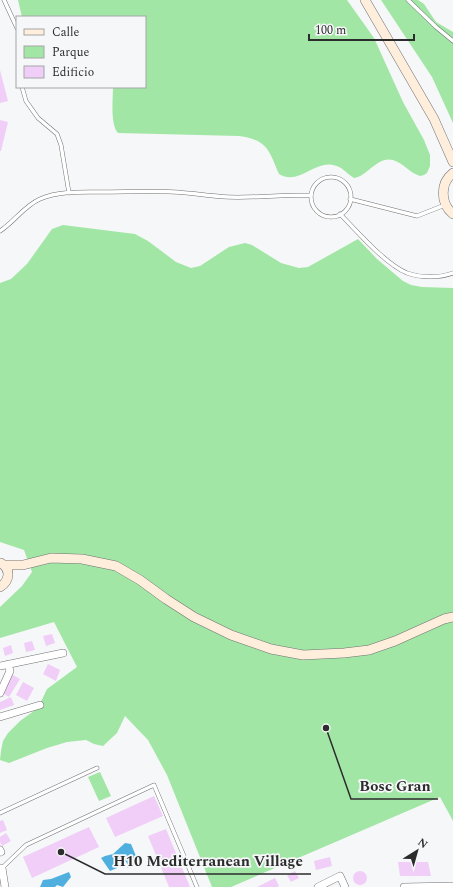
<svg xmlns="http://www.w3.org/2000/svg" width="453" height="887" font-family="Spectral,serif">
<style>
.green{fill:#a1e6a5}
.water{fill:#4fb0df}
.building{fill:#f0cef8}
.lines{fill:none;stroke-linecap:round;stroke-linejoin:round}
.lane-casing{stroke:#717172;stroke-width:4.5}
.street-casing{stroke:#717172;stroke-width:8}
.secondary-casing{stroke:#717172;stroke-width:10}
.lane{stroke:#fff;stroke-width:3.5}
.street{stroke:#fff;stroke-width:7}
.secondary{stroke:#ffeedc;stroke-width:9}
.leader{fill:none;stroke:#2c2c2d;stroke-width:1.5}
.callout-dot{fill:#2c2c2d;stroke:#f6f7f8;stroke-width:1.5}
.callout-label{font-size:15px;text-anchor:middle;font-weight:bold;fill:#2c2c2d;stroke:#f6f7f8;stroke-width:3.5;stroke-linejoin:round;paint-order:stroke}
</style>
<rect width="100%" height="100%" fill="#f6f7f8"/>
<path class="green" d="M 18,0 L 347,0 L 374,38 L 403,102 L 424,140 L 430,155 L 430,166 L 427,173 L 424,175 L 420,176 C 410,173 403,163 393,160 C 377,156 368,176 354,178 C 347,174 342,166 333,165 C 314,161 298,186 279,174 C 269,151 268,140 239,136 L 118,133 C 110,125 113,99 113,87 L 145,87 L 145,17 L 22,17 Z
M 381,0 L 418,0 L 424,4 L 436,22 L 453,32 L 453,123 L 432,77 Z
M 63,225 L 135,234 L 148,241 L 176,262 L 191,268 L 200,266 L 229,247 L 245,243 L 252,245 L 281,263 L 299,268 L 308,267 L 358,239 L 377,259 L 403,281 L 411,285 L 422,287 L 453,288 L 453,821 L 440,797 L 231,887 L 212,887 L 167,775 L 148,740 L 125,716 L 117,733 L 103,746 L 94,744 L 86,740 L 67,742 L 47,748 L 9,763 L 0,760 L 1,751 L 3,741 L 8,733 L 20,721 L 38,708 L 47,689 L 77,667 L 54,622 L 0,638 L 0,607 L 22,586 L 32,572 L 24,550 L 0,542 L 0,283 L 11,279 L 27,264 L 52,229 Z
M 100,772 L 111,796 L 99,801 L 88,777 Z"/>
<path class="water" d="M 125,843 L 131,844 L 136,856 L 135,865 L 127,868 L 127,863 L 123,859 L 118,860 L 117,868 L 110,871 L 101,858 L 105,856 L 113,854 Z
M 69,872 L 71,877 L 63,887 L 57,885 L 55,887 L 40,887 L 43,880 L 51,879 Z"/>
<path class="building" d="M 0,70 L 8,101 L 0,103 Z
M 0,120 L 8,122 L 1,151 L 0,151 Z
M 52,634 L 55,643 L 46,646 L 43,636 Z
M 32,641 L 35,650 L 26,652 L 24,643 Z
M 11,645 L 13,653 L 5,656 L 3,648 Z
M 48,664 L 60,670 L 56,681 L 43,674 Z
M 13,675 L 20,679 L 9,697 L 2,693 Z
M 23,682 L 34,688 L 27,701 L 16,695 Z
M 11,697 L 14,705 L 0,710 L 0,702 Z
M 154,796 L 163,816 L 115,837 L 106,818 Z
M 3,820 L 7,830 L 0,833 L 0,821 Z
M 89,827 L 99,847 L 32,878 L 23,857 Z
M 166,829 L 190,887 L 169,887 L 148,836 Z
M 6,833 L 11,841 L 2,846 L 0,842 L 0,837 Z
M 330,857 L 332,866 L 316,870 L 314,861 Z
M 398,862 L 428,862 L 431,876 L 400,876 Z
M353 878a7 7 0 1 1 14 0a7 7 0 1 1-14 0Z
M 295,871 L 299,878 L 291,882 L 287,875 Z
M 275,878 L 279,886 L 277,887 L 257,887 Z"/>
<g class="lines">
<g class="lane-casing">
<path id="lane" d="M 4,0 L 17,28
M 408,0 L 436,27 L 453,41
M 22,87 L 26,101 L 38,118 L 57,134 L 61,145 L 69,193
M311 197a20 20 0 1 1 40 0a20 20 0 1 1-40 0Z
M 350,199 L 417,216 L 445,205
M 340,214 C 358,232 385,264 407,273 C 421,278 440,278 453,273
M 0,231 C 14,222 24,206 40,199 C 58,191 81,192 100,192 C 125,192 149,191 174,192 C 192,193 210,196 228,197 C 256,198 283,195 311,195
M 0,813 L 97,768
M 2,868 L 26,845 L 154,785 L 197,887"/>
</g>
<g class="street-casing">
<path id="street" d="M 0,666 L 63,653
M 0,693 L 10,671 L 8,664
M 0,717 L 40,705
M 0,850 L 1,852
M 0,868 L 2,868 L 5,887
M 318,887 L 340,876 L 345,887
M 404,887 L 453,886"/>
</g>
<g class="secondary-casing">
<path id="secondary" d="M 365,0 L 434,119 L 453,162
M 453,173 C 440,183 440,203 453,214
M 4,565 L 23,565 L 51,558 L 82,559 L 116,566 L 140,580 L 166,599 L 194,617 L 231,635 L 271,649 L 303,655 L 344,653 L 369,650 L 395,641 L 444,619 L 453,617
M 0,587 C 10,581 11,569 1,563"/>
</g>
<use href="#lane" class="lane"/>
<use href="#street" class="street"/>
<use href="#secondary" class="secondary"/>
</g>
<path class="leader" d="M326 728L351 799H438M61 852L105 874H311"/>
<g class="callout-dot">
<circle cx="326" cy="728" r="4"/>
<circle cx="61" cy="852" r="4"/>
</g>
<g class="callout-label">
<text x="395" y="791">Bosc Gran</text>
<text x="208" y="866">H10 Mediterranean Village</text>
</g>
<rect x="16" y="16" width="130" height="72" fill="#f6f7f8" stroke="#a5a6a7"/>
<rect x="24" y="29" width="20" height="6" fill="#ffeedc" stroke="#a5a6a7"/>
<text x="52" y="36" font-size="12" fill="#2c2c2d">Calle</text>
<rect x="24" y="46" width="20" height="12" fill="#a1e6a5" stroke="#a5a6a7"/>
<text x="52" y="56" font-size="12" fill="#2c2c2d">Parque</text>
<rect x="24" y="66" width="20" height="12" fill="#f0cef8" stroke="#a5a6a7"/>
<text x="52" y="76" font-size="12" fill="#2c2c2d">Edificio</text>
<g transform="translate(417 851) rotate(37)" stroke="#f6f7f8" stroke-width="3" paint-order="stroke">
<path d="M0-3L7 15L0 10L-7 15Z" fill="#2c2c2d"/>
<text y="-6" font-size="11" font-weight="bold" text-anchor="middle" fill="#2c2c2d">N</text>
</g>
<path d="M309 34v6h105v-6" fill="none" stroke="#2c2c2d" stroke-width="2"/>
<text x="315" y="34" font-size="12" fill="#2c2c2d" stroke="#f6f7f8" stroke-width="3" paint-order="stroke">100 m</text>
</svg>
